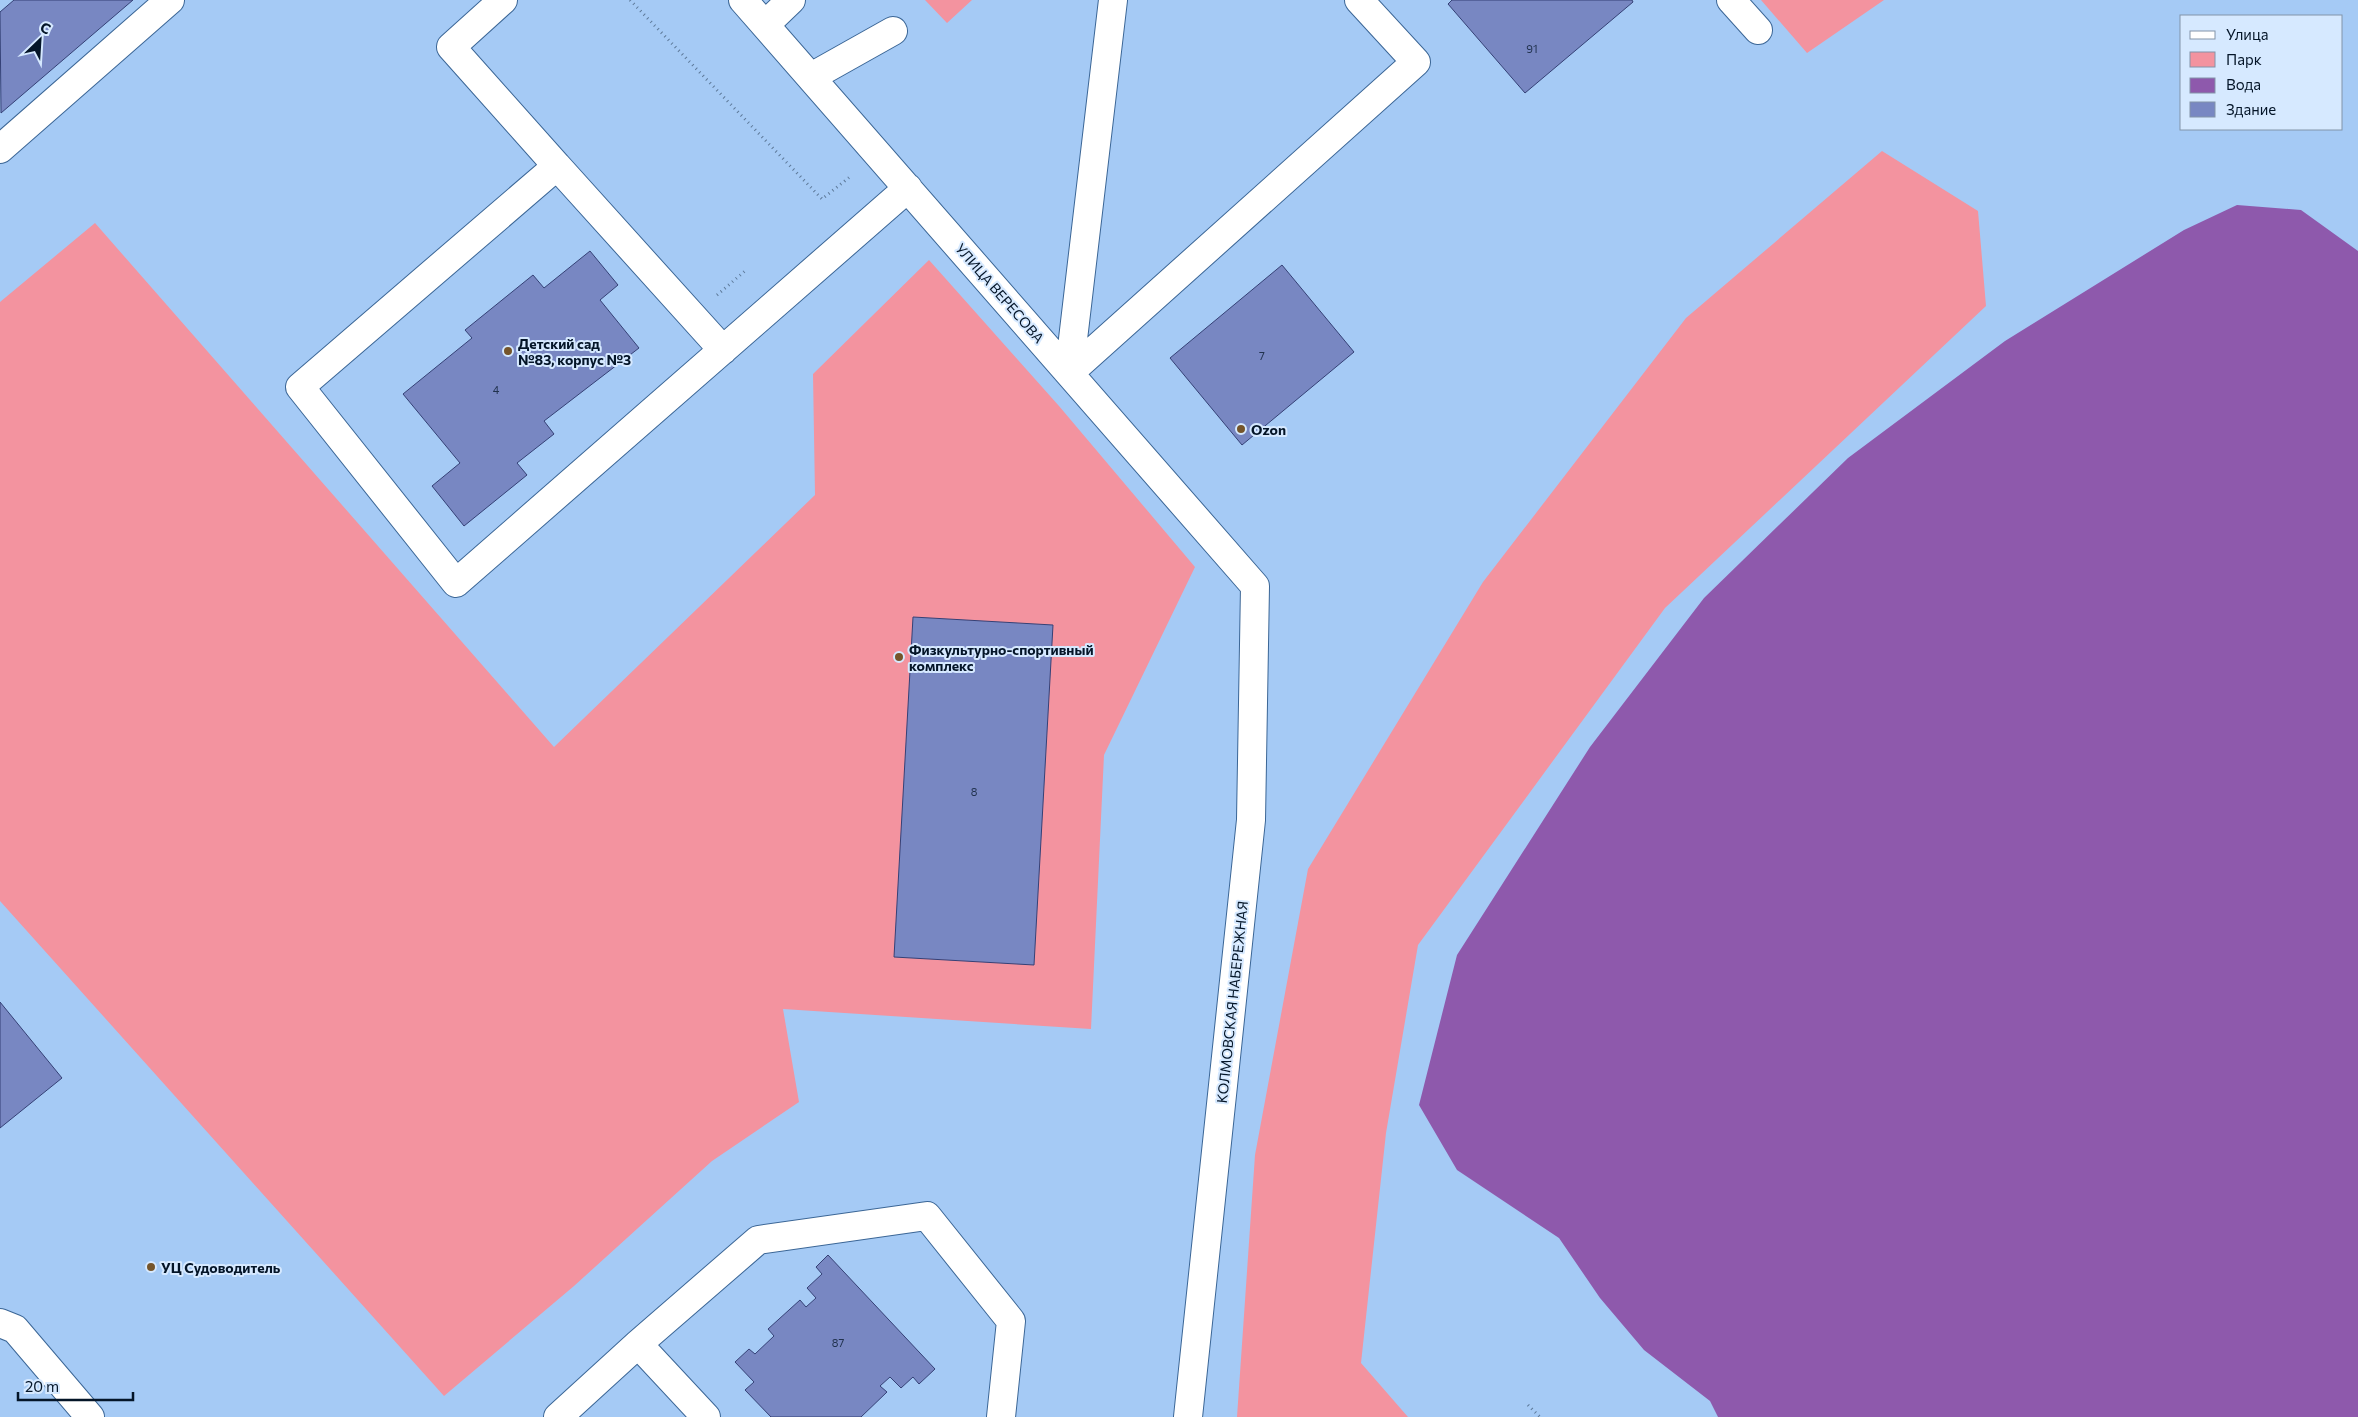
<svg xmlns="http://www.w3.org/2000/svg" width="2358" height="1417" font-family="Commissioner,sans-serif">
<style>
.green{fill:#f3939f}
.water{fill:#8e59ac}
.building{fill:#7887c2;stroke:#354176}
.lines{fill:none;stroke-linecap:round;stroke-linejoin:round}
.minor-casing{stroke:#3b6696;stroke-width:30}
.path{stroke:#5d7999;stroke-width:3;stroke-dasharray:1 4;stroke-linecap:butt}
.minor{stroke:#fff;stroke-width:28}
.poi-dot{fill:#75552b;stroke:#d6e9ff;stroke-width:2}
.labels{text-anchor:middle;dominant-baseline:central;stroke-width:4;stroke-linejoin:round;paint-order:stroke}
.number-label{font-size:11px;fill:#21324e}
.street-label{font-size:14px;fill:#041528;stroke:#d6e9ff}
.poi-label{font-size:14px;font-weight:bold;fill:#041528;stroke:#d6e9ff;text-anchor:start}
</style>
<rect width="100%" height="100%" fill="#a5caf5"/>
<path class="green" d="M 925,0 L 972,0 L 947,23 Z
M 1761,0 L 1884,0 L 1807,53 Z
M 1882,151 L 1978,211 L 1986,306 L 1665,608 L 1418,945 L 1386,1133 L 1361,1363 L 1408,1417 L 1237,1417 L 1255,1155 L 1308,869 L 1483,582 L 1686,318 Z
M 95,223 L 554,747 L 815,495 L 813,374 L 929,260 L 1059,406 L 1195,567 L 1104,755 L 1091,1029 L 783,1009 L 799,1102 L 712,1161 L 574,1286 L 444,1396 L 0,901 L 0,302 Z"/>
<path class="water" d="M 2237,205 L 2301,210 L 2358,251 L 2358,1417 L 1718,1417 L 1710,1401 L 1644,1350 L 1600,1298 L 1559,1238 L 1457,1170 L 1419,1105 L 1457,955 L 1590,747 L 1704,598 L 1848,458 L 2005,341 L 2184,230 Z"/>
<path class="building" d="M 14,0 L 133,0 L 1,113 L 0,12 Z
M 1452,0 L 1632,0 L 1633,2 L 1525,93 L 1448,4 Z
M 590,251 L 618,285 L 600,300 L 639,348 L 544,421 L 554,434 L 517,463 L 527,475 L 464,526 L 432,486 L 460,463 L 403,394 L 472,338 L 465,330 L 533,275 L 544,288 Z
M 1282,265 L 1354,352 L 1242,445 L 1170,358 Z
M 913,617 L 1053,625 L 1034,965 L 894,957 Z
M 0,1002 L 62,1078 L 0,1128 Z
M 828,1255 L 935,1369 L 919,1384 L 913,1377 L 901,1388 L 890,1377 L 880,1386 L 887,1392 L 861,1417 L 771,1417 L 745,1390 L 754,1382 L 735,1362 L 749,1349 L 755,1354 L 774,1336 L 768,1329 L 800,1300 L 806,1307 L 816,1298 L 807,1288 L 822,1274 L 816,1267 Z"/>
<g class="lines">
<g class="minor-casing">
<path id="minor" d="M 503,0 L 451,47 L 557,166 L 300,387 L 456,583 L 908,188
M 743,0 L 1255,586 L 1251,820 L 1188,1417
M 1731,0 L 1758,30
M 765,25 L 791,0
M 811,77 L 893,31
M 0,149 L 170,0
M 557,166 L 723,350
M 1069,373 L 1416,62 L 1359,0
M 1069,373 L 1113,0
M 0,1323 L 15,1329 L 90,1417
M 558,1417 L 638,1344
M 706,1417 L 638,1344 L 758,1240 L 927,1216 L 1011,1321 L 1001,1417"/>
</g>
<path class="path" d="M 630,0 L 822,199 L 851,176
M 717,295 L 745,271
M 1528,1405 L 1540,1417"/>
<use href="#minor" class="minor"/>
</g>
<g class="poi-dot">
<circle cx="508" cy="351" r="5"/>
<circle cx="1241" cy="429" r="5"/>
<circle cx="899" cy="657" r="5"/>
<circle cx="151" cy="1267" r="5"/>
</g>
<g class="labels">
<g class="number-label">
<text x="1532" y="48">91</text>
<text x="1262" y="355">7</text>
<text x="496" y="389">4</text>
<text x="974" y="791">8</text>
<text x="838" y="1342">87</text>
</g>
<g class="street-label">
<text transform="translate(1000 293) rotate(49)">УЛИЦА ВЕРЕСОВА</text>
<text transform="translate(1232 1002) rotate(-84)">КОЛМОВСКАЯ НАБЕРЕЖНАЯ</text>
</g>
<g class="poi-label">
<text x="518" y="343">Детский сад<tspan x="518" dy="16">№83, корпус №3</tspan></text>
<text x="1251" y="429">Ozon</text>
<text x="909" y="649">Физкультурно-спортивный<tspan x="909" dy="16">комплекс</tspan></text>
<text x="161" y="1267">УЦ Судоводитель</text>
</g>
</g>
<rect x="2180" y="15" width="162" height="115" fill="#d6e9ff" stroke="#8294a9"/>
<rect x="2190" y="31" width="25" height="8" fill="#ffffff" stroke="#8294a9"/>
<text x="2226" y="40" font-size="15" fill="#041528">Улица</text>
<rect x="2190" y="52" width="25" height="15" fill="#f3939f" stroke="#8294a9"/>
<text x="2226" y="65" font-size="15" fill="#041528">Парк</text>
<rect x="2190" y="78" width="25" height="15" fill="#8e59ac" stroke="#8294a9"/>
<text x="2226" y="90" font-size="15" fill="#041528">Вода</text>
<rect x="2190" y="102" width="25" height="15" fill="#7887c2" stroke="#8294a9"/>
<text x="2226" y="115" font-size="15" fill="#041528">Здание</text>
<g transform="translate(40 40) rotate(25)" stroke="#d6e9ff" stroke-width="4" paint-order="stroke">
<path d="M0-4L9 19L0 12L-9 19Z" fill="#041528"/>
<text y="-8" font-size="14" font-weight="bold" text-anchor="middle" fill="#041528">С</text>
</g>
<path d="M18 1392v8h115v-8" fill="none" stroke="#041528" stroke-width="2.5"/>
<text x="25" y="1392" font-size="15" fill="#041528" stroke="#d6e9ff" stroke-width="4" paint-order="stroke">20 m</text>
</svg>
